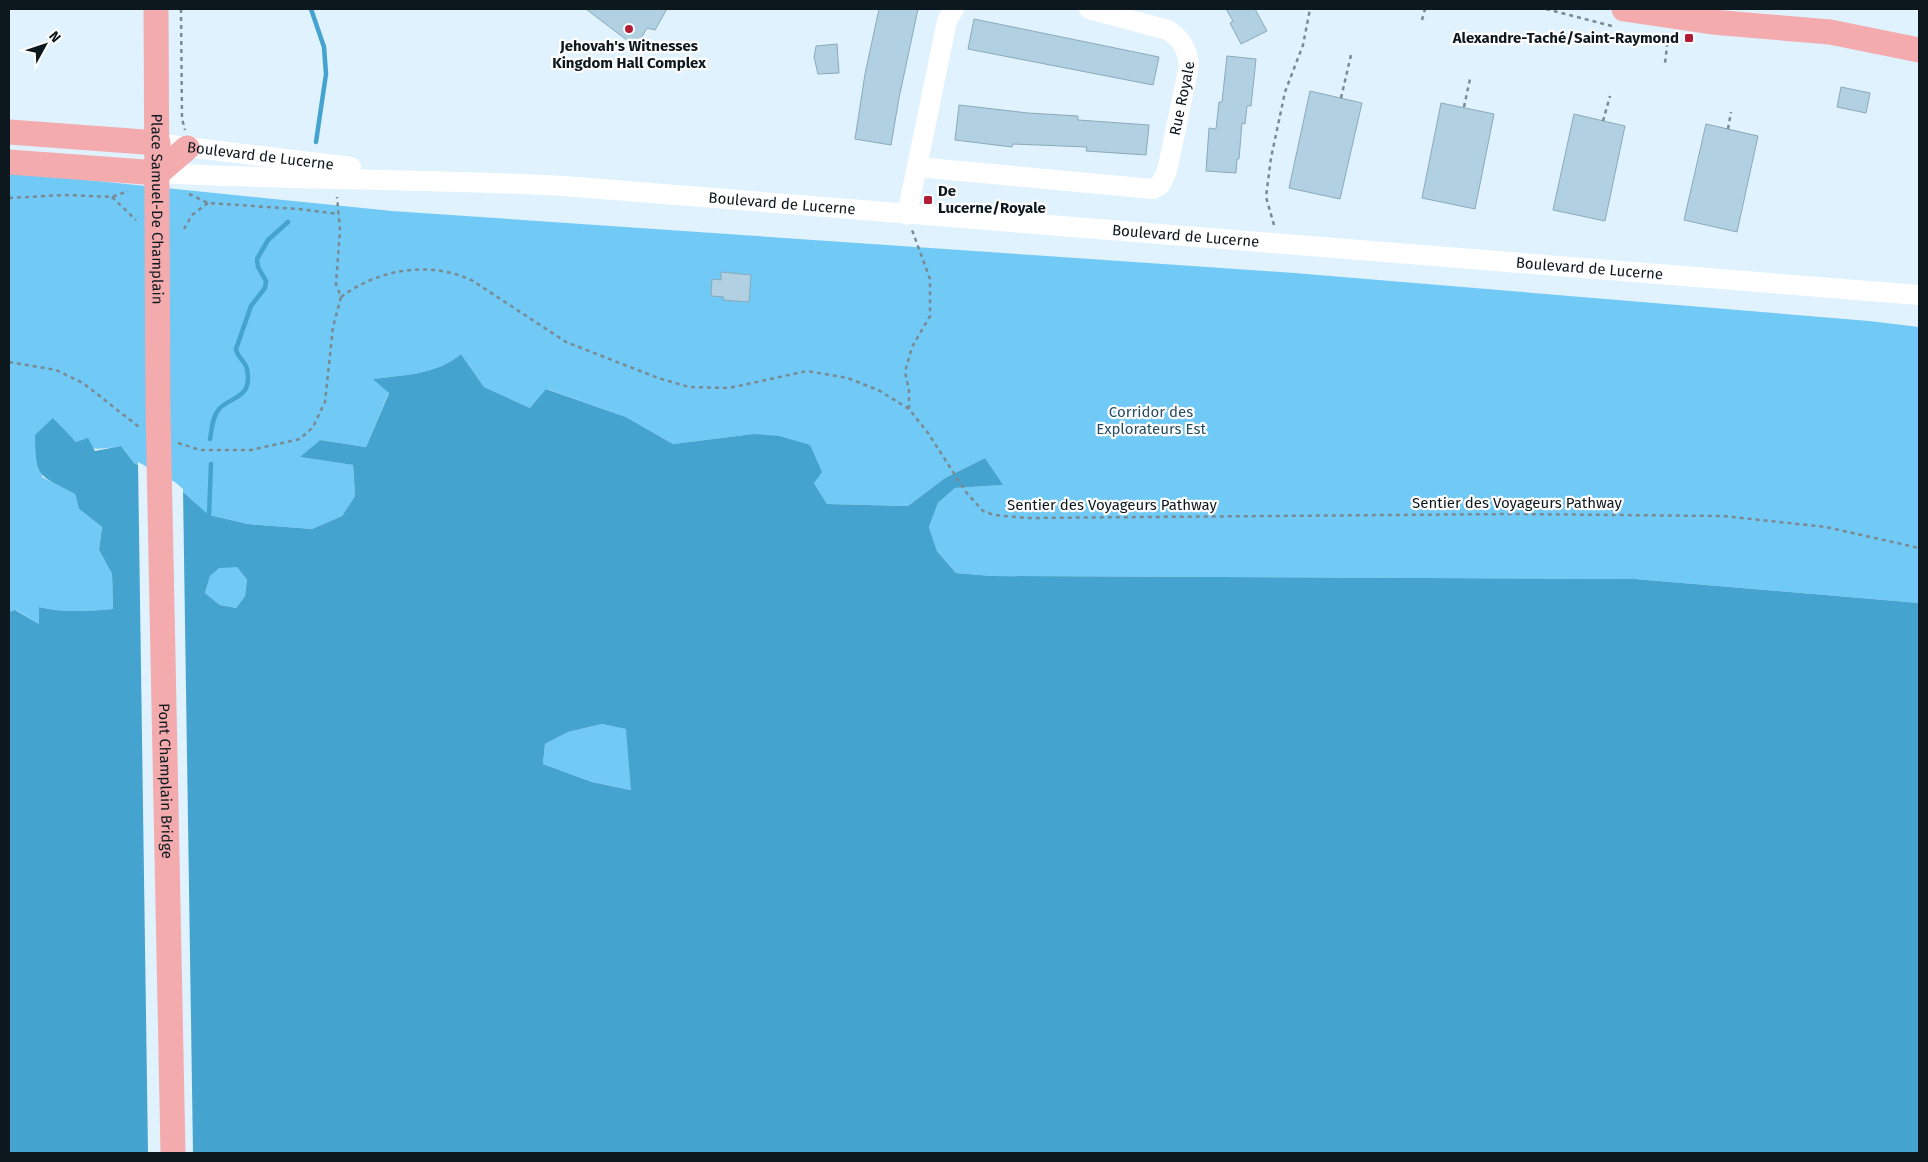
<svg xmlns="http://www.w3.org/2000/svg" width="1928" height="1162" font-family="'Fira Sans',sans-serif">
<style>
.green{fill:#71c9f5}
.water{fill:#44a3cf;fill-rule:evenodd}
.pier{fill:#dff2fd}
.lines{fill:none;stroke-linecap:round;stroke-linejoin:round}
.stream{stroke:#44a3cf;stroke-width:4.5}
.building{fill:#b1d1e3;stroke:#8aaabb}
.path{stroke:#7a8a92;stroke-width:2.5;stroke-dasharray:4 4;stroke-linecap:butt}
.minor{stroke:#fff;stroke-width:20}
.major{stroke:#f3abae;stroke-width:25}
.poi-dot{fill:#b01c36;stroke:#fff;stroke-width:2}
.labels{text-anchor:middle;dominant-baseline:central;stroke-width:4.5;stroke-linejoin:round;paint-order:stroke}
.poi-label{font-size:15px;font-weight:bold;fill:#0c181e;stroke:#fff;text-anchor:end}
.street-label{font-size:15px;fill:#0c181e;stroke:#fff}
.park-label{font-size:15px;fill:#264e62;stroke:#fff}
</style>
<rect width="100%" height="100%" fill="#dff2fd"/>
<path class="green" d="M 9,172 L 392,211 L 1294,273 L 1869,321 L 1919,327 L 1919,603 L 1635,579 L 991,576 L 956,573 L 937,551 L 929,527 L 938,503 L 955,488 L 1002,485 L 985,458 L 945,478 L 908,506 L 827,504 L 814,483 L 753,434 L 673,444 L 626,417 L 547,389 L 530,408 L 484,387 L 461,354 C 436,375 405,375 374,379 L 389,392 L 366,447 L 320,440 L 301,457 L 353,465 L 355,496 L 342,516 L 312,529 L 248,524 L 209,515 L 174,484 L 134,463 L 121,446 C 81,453 80,447 53,418 L 42,477 L 75,494 L 79,509 L 102,527 L 99,550 L 112,574 L 113,609 C 87,611 65,613 39,607 L 39,624 L 16,610 L 9,612 Z
M 219,567 L 237,567 L 247,580 L 245,596 L 236,608 L 220,605 L 205,593 L 210,576 Z
M 602,724 L 627,729 L 632,790 L 592,782 L 543,764 L 545,744 L 568,732 Z"/>
<path class="water" d="M 461,354 L 484,387 L 530,408 L 546,389 L 626,417 L 673,444 L 753,434 L 779,436 L 810,445 L 822,472 L 814,483 L 827,504 L 908,506 L 945,478 L 985,458 L 1003,485 L 955,488 L 938,503 L 929,527 L 937,551 L 956,573 L 991,576 L 1635,579 L 1919,603 L 1919,1153 L 9,1153 L 9,612 L 15,610 L 39,624 L 39,607 C 65,613 87,611 113,609 L 112,574 L 99,550 L 102,527 L 79,509 L 75,494 C 37,474 36,478 35,435 L 53,418 L 76,442 L 88,438 L 95,451 L 121,446 L 134,463 L 174,484 L 209,515 L 248,524 L 312,529 L 342,516 L 355,496 L 353,465 L 300,457 L 320,440 L 366,447 L 389,393 L 373,379 C 404,375 436,375 461,354 ZM 237,567 L 247,580 L 245,596 L 236,608 L 220,605 L 205,593 L 210,576 L 219,568 ZM 602,724 L 626,729 L 631,790 L 592,782 L 543,764 L 545,744 L 568,732 Z"/>
<path class="pier" d="M 138,462 L 175,482 L 183,489 L 193,1153 L 148,1153 Z"/>
<g class="lines">
<path class="stream" d="M 311,9 L 324,47 L 326,74 L 316,142
M 210,439 C 212,429 212,417 219,409 C 231,396 253,399 247,369 C 245,361 237,357 236,349 L 251,306 L 265,288 L 266,281 L 258,267 L 257,259 L 268,240 L 288,222
M 209,515 L 211,464"/>
</g>
<path class="building" d="M 586,9 L 667,9 L 655,30 L 647,28 L 636,47 Z
M 879,9 L 918,9 L 899,98 L 891,145 L 855,139 L 865,74 Z
M 1226,9 L 1255,9 L 1267,31 L 1241,44 L 1230,23 L 1233,21 Z
M 974,19 L 1159,57 L 1153,85 L 968,49 Z
M 837,44 L 839,73 L 818,74 L 814,57 L 816,46 Z
M 1227,56 L 1256,59 L 1251,106 L 1247,106 L 1245,124 L 1242,123 L 1239,159 L 1237,159 L 1236,173 L 1206,171 L 1209,128 L 1216,129 L 1219,102 L 1222,102 Z
M 1841,87 L 1870,93 L 1866,113 L 1837,107 Z
M 1310,91 L 1362,103 L 1340,199 L 1289,188 Z
M 1441,103 L 1494,114 L 1475,209 L 1422,198 Z
M 959,105 L 1028,113 L 1078,116 L 1078,120 L 1149,125 L 1146,155 L 1086,151 L 1087,147 L 1013,144 L 1012,147 L 955,140 Z
M 1574,114 L 1625,126 L 1605,221 L 1553,210 Z
M 1706,124 L 1758,136 L 1737,232 L 1684,220 Z
M 721,272 L 751,275 L 749,302 L 723,300 L 724,297 L 711,296 L 712,279 L 721,280 Z"/>
<g class="lines">
<path class="path" d="M 181,9 L 182,119 L 185,130
M 1546,9 L 1612,26
M 1422,20 L 1425,9
M 1649,35 L 1668,38 L 1665,63
M 1341,98 L 1351,55
M 1464,107 L 1470,79
M 1603,121 L 1610,96
M 1728,129 L 1731,112
M 189,194 L 208,203 L 298,209 L 339,214
M 112,197 L 136,220
M 9,198 L 64,195 L 112,197 L 128,191
M 1274,225 L 1266,197 L 1271,158 L 1285,92 L 1303,45 L 1310,9
M 184,229 L 192,215 L 208,203
M 341,297 C 378,269 431,260 473,281 L 566,342 L 658,378 L 689,387 L 729,388 L 807,371 L 848,378 L 880,391 L 909,409 L 928,433 L 966,492 L 983,511 L 994,515 L 1027,518 L 1512,514 L 1723,516 L 1826,527 L 1919,548
M 9,362 L 56,370 L 83,383 L 139,427
M 909,409 L 909,390 L 905,372 L 912,347 L 930,316 L 930,279 L 912,230
M 178,443 L 200,450 L 251,450 L 300,439 L 313,427 L 325,402 L 333,327 L 341,297 L 336,284 L 340,230 L 337,197"/>
<g class="minor">
<path id="s1" d="M 171,145 L 351,167"/>
<path id="s2" d="M 917,167 L 1153,189 L 1160,185 L 1167,171 L 1189,66 C 1188,49 1181,39 1168,30 L 1089,9"/>
<path id="s3" d="M 158,173 C 293,180 428,179 564,186 L 1919,295"/>
<path d="M 907,215 L 947,21 L 954,9"/>
</g>
<g class="major">
<path id="s4" d="M 156,9 L 158,409 L 173,1153"/>
<path d="M 1624,9 L 1712,22 L 1830,32 L 1919,50"/>
<path d="M 9,132 L 158,143"/>
<path d="M 9,162 L 158,173"/>
<path d="M 158,173 L 187,148"/>
</g>
</g>
<g class="poi-dot">
<circle cx="629" cy="29" r="5"/>
<rect x="1684" y="33" width="10" height="10" rx="2.5"/>
<rect x="923" y="195" width="10" height="10" rx="2.5"/>
</g>
<g class="labels">
<g class="poi-label">
<text x="1679" y="38">Alexandre-Taché/Saint-Raymond</text>
<text x="629" y="46" text-anchor="middle">Jehovah's Witnesses<tspan x="629" dy="17">Kingdom Hall Complex</tspan></text>
<text x="938" y="191" text-anchor="start">De<tspan x="938" dy="17">Lucerne/Royale</tspan></text>
</g>
<g class="street-label">
<text stroke="none"><textPath href="#s2" startOffset="335">Rue Royale</textPath></text>
<text stroke="none"><textPath href="#s1" startOffset="90">Boulevard de Lucerne</textPath></text>
<text stroke="none"><textPath href="#s3" startOffset="625">Boulevard de Lucerne</textPath></text>
<text stroke="none"><textPath href="#s4" startOffset="200">Place Samuel-De Champlain</textPath></text>
<text stroke="none"><textPath href="#s3" startOffset="1030">Boulevard de Lucerne</textPath></text>
<text stroke="none"><textPath href="#s3" startOffset="1435">Boulevard de Lucerne</textPath></text>
<text x="1517" y="503">Sentier des Voyageurs Pathway</text>
<text x="1112" y="505">Sentier des Voyageurs Pathway</text>
<text stroke="none"><textPath href="#s4" startOffset="772">Pont Champlain Bridge</textPath></text>
</g>
<g class="park-label">
<text x="1151" y="412">Corridor des<tspan x="1151" dy="17">Explorateurs Est</tspan></text>
</g>
</g>
<rect width="1928" height="1162" fill="none" stroke="#0c181e" stroke-width="20"/>
<g transform="translate(45 45) rotate(50)" stroke="#ffffff" stroke-width="4" paint-order="stroke">
<path d="M0-4L9 19L0 12L-9 19Z" fill="#0c181e"/>
<text y="-8" font-size="14" font-weight="bold" text-anchor="middle" fill="#0c181e">N</text>
</g>
</svg>
